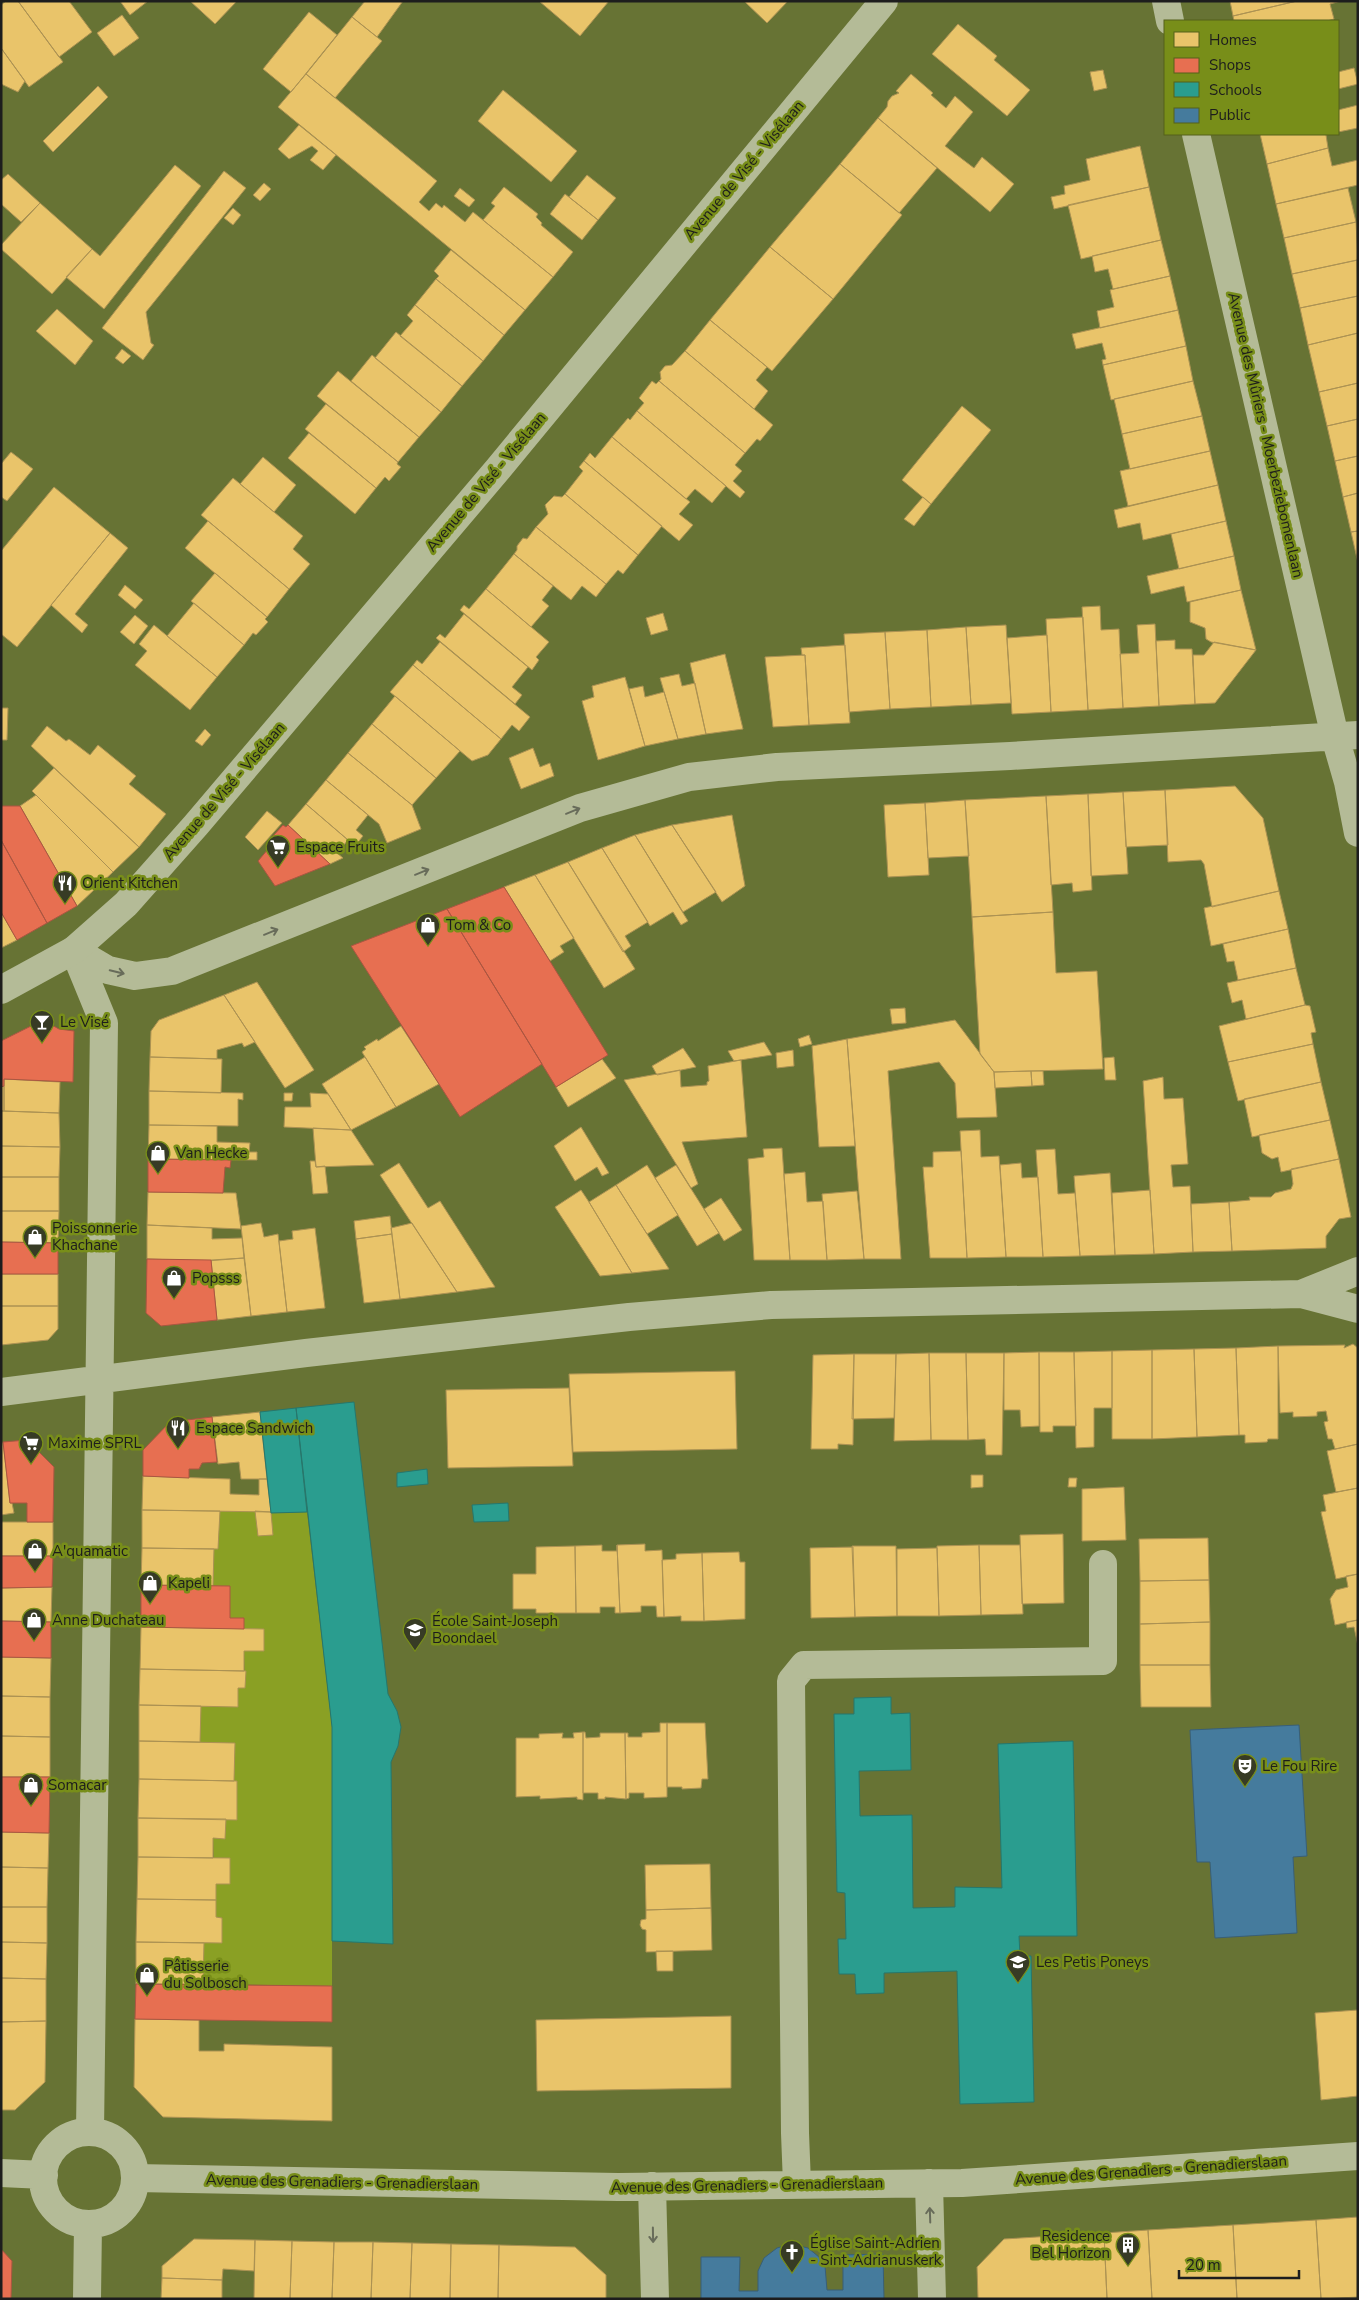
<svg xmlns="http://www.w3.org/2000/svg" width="1359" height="2300" font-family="'Nunito Sans',sans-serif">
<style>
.green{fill:#8aa024}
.homes{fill:#e9c46a;stroke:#ac9253}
.shops{fill:#e76f51;stroke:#aa5641}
.schools{fill:#2a9d8f;stroke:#26776d}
.public{fill:#457b9d;stroke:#395f77}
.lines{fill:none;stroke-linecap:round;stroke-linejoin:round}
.minor{stroke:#b4bb97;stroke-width:28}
.tertiary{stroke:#b4bb97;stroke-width:28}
.oneway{stroke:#686c5a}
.labels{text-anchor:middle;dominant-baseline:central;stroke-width:5;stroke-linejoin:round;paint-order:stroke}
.street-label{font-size:15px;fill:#1d1d1d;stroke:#788e19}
.poi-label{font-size:15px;fill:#1d1d1d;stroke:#788e19;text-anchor:start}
</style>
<rect width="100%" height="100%" fill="#677334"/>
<path class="green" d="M 220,1511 L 255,1511 L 258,1536 L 273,1535 L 271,1513 L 307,1512 L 332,1727 L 332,1986 L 203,1984 L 204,1943 L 222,1943 L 222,1918 L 216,1917 L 213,1838 L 225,1839 L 226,1819 L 237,1819 L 237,1781 L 234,1781 L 235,1743 L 200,1742 L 201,1706 L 238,1688 L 245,1688 L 244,1651 L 264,1651 L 264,1629 L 244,1629 L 244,1618 L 230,1618 L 230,1586 L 213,1586 L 214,1549 L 218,1549 Z"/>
<path class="homes" d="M 6,1 L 18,1 L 63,62 L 29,87 L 1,48 L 1,5 Z
M 18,1 L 69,1 L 92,32 L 59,57 Z
M 120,1 L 148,1 L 130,15 Z
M 190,1 L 237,1 L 215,24 Z
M 365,1 L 403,1 L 377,37 L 352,17 Z
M 539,1 L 609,1 L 580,36 Z
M 744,1 L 788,1 L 767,23 Z
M 1230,1 L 1297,1 L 1233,16 Z
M 1297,1 L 1341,1 L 1330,4 L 1334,19 L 1327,21 L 1234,21 L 1233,16 Z
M 309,12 L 337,35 L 291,92 L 263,69 Z
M 122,15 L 139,38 L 114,56 L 97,33 Z
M 352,17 L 382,41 L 335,98 L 306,74 Z
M 958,24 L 997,56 L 994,60 L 1030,90 L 1007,116 L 932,54 Z
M 1,48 L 25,81 L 18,92 L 1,84 Z
M 1354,68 L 1358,84 L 1338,89 L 1338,72 Z
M 1103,70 L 1107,88 L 1094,91 L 1090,72 Z
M 306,74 L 437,181 L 419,202 L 429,211 L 436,203 L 442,208 L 444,205 L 465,222 L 473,212 L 553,277 L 525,310 L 278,107 Z
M 911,74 L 933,93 L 931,95 L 946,108 L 955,96 L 973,112 L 945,146 L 974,168 L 982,157 L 1014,184 L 990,212 L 878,118 L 887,107 L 888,101 L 892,96 L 899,93 L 896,91 Z
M 98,86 L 108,97 L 53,152 L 43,141 Z
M 503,90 L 577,151 L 551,182 L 478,121 Z
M 1358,105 L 1358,128 L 1338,132 L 1338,110 Z
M 878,118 L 937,168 L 899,213 L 840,164 Z
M 299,125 L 336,155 L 323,170 L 310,160 L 318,151 L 312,146 L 289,159 L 278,149 Z
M 1260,134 L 1330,134 L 1326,135 L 1328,148 L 1267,164 Z
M 1140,146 L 1149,187 L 1054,209 L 1051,197 L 1065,194 L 1064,186 L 1090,180 L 1086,159 Z
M 1328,148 L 1332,166 L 1358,160 L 1358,185 L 1276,204 L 1267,164 Z
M 840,164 L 902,215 L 833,299 L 770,247 Z
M 175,165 L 201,186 L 104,309 L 66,277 L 92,249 L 100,256 Z
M 224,171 L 246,188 L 146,312 L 151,343 L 154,345 L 143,360 L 102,328 Z
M 8,174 L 40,203 L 21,222 L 1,204 L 1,180 Z
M 587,175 L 616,198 L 598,220 L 569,197 Z
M 264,183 L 271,189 L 260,201 L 253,195 Z
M 504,187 L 538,214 L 536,217 L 542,223 L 541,225 L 573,252 L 553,277 L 483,220 L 495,206 L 491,203 Z
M 1149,187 L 1161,240 L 1081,259 L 1068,205 Z
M 460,188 L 475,200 L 469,207 L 454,196 Z
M 1348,188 L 1356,222 L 1284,238 L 1276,204 Z
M 565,194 L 598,220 L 582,240 L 550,214 Z
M 40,203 L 92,249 L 52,294 L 1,249 L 1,245 Z
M 233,208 L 241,215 L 233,225 L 224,218 Z
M 1356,222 L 1358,260 L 1292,274 L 1284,238 Z
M 1161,240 L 1170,276 L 1113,289 L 1108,269 L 1095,272 L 1092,256 Z
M 770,247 L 833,299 L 772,371 L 710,320 Z
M 451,250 L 525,310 L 504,335 L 436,279 L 439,276 L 434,271 Z
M 1357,260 L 1358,296 L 1300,308 L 1292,274 Z
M 1170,276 L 1178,310 L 1100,328 L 1097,311 L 1114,307 L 1110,290 Z
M 436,279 L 504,335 L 483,361 L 415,305 Z
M 1358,296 L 1358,333 L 1308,345 L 1300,308 Z
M 415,305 L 483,361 L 462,386 L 400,336 L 413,321 L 407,315 Z
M 57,309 L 93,341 L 75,365 L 36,331 Z
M 1178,310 L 1186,346 L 1103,365 L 1102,360 L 1106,359 L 1102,343 L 1076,349 L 1072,334 Z
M 710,320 L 767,367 L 756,380 L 768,391 L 754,409 L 685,351 Z
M 396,332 L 462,386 L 441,412 L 375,358 Z
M 1358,333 L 1358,383 L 1319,392 L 1308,345 Z
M 1186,346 L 1193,381 L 1111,400 L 1103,365 Z
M 122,349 L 131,356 L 123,364 L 115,358 Z
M 685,351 L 773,425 L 760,441 L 757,439 L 745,453 L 659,381 L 661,379 L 660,372 L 665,366 L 672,365 Z
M 372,355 L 441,412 L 419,437 L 351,381 Z
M 338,371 L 419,437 L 398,462 L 317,396 Z
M 652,381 L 656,384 L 659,381 L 745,453 L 735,465 L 742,471 L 733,481 L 745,492 L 740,498 L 637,411 L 644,403 L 639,398 Z
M 1193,381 L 1202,416 L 1122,434 L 1114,399 Z
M 1358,383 L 1358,419 L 1327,426 L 1319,392 Z
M 326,404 L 398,462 L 397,464 L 401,467 L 389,481 L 385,477 L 376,488 L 305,429 Z
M 962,406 L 991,430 L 931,504 L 902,480 Z
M 637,411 L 726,486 L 712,503 L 695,489 L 686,499 L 612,437 L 628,418 L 630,420 Z
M 1202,416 L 1210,451 L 1130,469 L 1122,434 Z
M 1358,419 L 1358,456 L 1335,461 L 1327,426 Z
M 309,433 L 376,488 L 355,514 L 288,458 Z
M 612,437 L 690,502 L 679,514 L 693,525 L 679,541 L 584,461 L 590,453 L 595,458 Z
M 1210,451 L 1218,485 L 1128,506 L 1120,471 Z
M 11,452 L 33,469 L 7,501 L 1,497 L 1,464 Z
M 1358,456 L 1358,493 L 1343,497 L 1335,461 Z
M 263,457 L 296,485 L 274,512 L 240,484 Z
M 584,461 L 662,526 L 638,555 L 565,494 L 583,471 L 579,467 Z
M 233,478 L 303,536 L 293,549 L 310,564 L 289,589 L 201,515 Z
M 1218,485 L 1226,521 L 1143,540 L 1140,523 L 1118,528 L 1114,510 Z
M 54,487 L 110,533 L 17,647 L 1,634 L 1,551 Z
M 1358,493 L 1358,531 L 1351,532 L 1343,497 Z
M 565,494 L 638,555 L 623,574 L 618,570 L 606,584 L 536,527 L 548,514 L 545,505 L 554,496 L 562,497 Z
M 923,497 L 931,504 L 914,526 L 904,519 Z
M 208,521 L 289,589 L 267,617 L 185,548 Z
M 1226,521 L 1234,556 L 1179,569 L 1171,534 Z
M 536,527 L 606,584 L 596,597 L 582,586 L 571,600 L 514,554 L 517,550 L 517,546 L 523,538 L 527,539 Z
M 1358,531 L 1358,563 L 1351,532 Z
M 110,533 L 128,548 L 75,614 L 88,625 L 82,633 L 51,605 Z
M 514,554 L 553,586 L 542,600 L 549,606 L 531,627 L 486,589 Z
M 1234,556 L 1241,590 L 1187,602 L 1184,586 L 1151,594 L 1147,576 Z
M 215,573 L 267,617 L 265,619 L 268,622 L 256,635 L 253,633 L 244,645 L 191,601 Z
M 125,585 L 143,600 L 135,609 L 118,595 Z
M 486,589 L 549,642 L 536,657 L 539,660 L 532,670 L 460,610 L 464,605 L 469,609 Z
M 1241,590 L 1256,650 L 1211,642 L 1206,639 L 1205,628 L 1190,622 L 1190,602 Z
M 194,603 L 244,645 L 217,677 L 167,636 Z
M 1100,606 L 1101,630 L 1119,629 L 1123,708 L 1088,710 L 1082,607 Z
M 663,613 L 668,630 L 651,635 L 646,618 Z
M 464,614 L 528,667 L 512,687 L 522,695 L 515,704 L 436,638 L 440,634 L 445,638 Z
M 135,615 L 148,626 L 134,644 L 120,632 Z
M 1083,617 L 1088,710 L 1051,712 L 1046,619 Z
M 1155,624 L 1159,706 L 1123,708 L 1120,654 L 1139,653 L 1137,625 Z
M 154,625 L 217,677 L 190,710 L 135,665 L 147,651 L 139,644 Z
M 1006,625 L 1011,703 L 971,705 L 966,627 Z
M 966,627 L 971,705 L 931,707 L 927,630 Z
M 927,630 L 931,707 L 890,709 L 885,632 Z
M 885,632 L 890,709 L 849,712 L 844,634 Z
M 1047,635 L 1051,712 L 1012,714 L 1007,638 Z
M 1175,640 L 1175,649 L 1192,649 L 1195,704 L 1159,706 L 1156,641 Z
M 440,642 L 530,717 L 519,731 L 512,725 L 501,739 L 413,665 L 417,660 L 422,664 Z
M 1214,642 L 1256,650 L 1215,703 L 1195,704 L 1193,655 L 1204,655 Z
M 845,645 L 850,723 L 809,725 L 805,655 L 802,655 L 801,648 Z
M 725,654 L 743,729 L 706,734 L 690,663 Z
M 805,655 L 809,725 L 773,727 L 765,657 Z
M 413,665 L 501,739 L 488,755 L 472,761 L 390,692 Z
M 679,674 L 682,686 L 695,683 L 706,734 L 678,739 L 660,678 Z
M 625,677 L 645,746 L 598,760 L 582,701 L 594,697 L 592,686 Z
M 643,686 L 645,697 L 664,692 L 678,739 L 645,746 L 629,689 Z
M 395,696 L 460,751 L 436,778 L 372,724 Z
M 1,708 L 8,708 L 7,740 L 1,740 Z
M 372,724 L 436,778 L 412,805 L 348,753 Z
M 47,726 L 66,741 L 69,739 L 90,755 L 98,745 L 136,776 L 129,784 L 166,814 L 139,847 L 31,746 Z
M 205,729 L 211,735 L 202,746 L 195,741 Z
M 533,748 L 540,767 L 550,763 L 554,776 L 521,789 L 509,758 Z
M 348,753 L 412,805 L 421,829 L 387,843 L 379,824 L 326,780 Z
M 54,768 L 139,847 L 113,872 L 32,791 Z
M 326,780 L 368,815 L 356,830 L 363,836 L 355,846 L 306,804 Z
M 1235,786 L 1263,818 L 1279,891 L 1212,907 L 1204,864 L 1201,860 L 1168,862 L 1165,790 Z
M 1165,790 L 1168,845 L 1126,847 L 1123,792 Z
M 1123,792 L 1128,874 L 1091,876 L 1088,794 Z
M 1088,794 L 1092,890 L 1073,892 L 1072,883 L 1051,885 L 1046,796 Z
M 36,795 L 113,872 L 77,906 L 20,806 Z
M 1046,796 L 1053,912 L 972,917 L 965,800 Z
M 965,800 L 969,856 L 928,858 L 925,803 Z
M 925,803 L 929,875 L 888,877 L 884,805 Z
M 306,804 L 348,840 L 337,853 L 343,858 L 330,864 L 288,825 Z
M 267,811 L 282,823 L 258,850 L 245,837 Z
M 732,815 L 745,886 L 722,902 L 672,825 Z
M 672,825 L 716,892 L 683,912 L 635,835 Z
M 635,835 L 688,921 L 681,925 L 673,912 L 650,926 L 602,848 Z
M 602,848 L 648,922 L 625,936 L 631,946 L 623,952 L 568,862 Z
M 568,862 L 635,969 L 604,988 L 535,875 Z
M 535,875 L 574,938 L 560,946 L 564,952 L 550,961 L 504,887 Z
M 1279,891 L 1288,929 L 1211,946 L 1204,908 Z
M 1,912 L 17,940 L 1,948 Z
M 1053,912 L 1056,973 L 1097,971 L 1103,1069 L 994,1072 L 980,1054 L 972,917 Z
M 1288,929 L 1296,968 L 1238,980 L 1234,961 L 1227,962 L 1223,944 Z
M 1296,968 L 1305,1005 L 1246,1019 L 1242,1000 L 1232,1003 L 1227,983 Z
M 257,982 L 314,1070 L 285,1088 L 224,995 Z
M 224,995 L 255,1042 L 244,1047 L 242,1043 L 217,1050 L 217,1059 L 150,1057 L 151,1031 L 159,1020 Z
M 1305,1005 L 1310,1006 L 1316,1032 L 1311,1033 L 1313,1044 L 1228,1062 L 1219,1026 Z
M 905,1008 L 906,1023 L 892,1024 L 890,1009 Z
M 955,1020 L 994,1072 L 997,1117 L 957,1118 L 955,1083 L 939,1062 L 888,1071 L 901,1259 L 864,1259 L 847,1039 Z
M 401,1026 L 439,1084 L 396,1107 L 362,1052 L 366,1049 L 364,1047 L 377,1039 L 378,1041 Z
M 809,1035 L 812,1044 L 800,1047 L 798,1039 Z
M 847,1039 L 855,1146 L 819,1147 L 812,1046 Z
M 764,1042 L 772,1055 L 734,1061 L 728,1051 Z
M 1313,1044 L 1321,1082 L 1238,1101 L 1228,1062 Z
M 683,1048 L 696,1067 L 657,1075 L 652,1066 Z
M 793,1050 L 794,1066 L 777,1068 L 776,1053 Z
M 150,1057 L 222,1059 L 221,1093 L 149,1091 Z
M 365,1057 L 396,1107 L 351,1130 L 322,1084 Z
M 1114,1057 L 1116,1080 L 1105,1080 L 1104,1058 Z
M 602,1059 L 616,1078 L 568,1107 L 556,1087 Z
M 741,1060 L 747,1137 L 682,1142 L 698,1184 L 691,1188 L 624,1080 L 680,1070 L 681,1087 L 707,1085 L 707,1082 L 709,1081 L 708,1066 Z
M 1031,1071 L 1043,1071 L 1044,1085 L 1032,1086 Z
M 1031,1071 L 1032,1086 L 995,1088 L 994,1072 Z
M 1163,1077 L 1164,1099 L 1183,1098 L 1188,1164 L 1171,1165 L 1173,1187 L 1190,1186 L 1193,1252 L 1154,1254 L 1143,1081 Z
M 4,1079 L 60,1082 L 59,1113 L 4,1111 Z
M 1321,1082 L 1330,1120 L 1252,1137 L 1244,1099 Z
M 4,1086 L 4,1111 L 1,1111 L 1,1087 Z
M 149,1091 L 243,1093 L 243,1100 L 238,1099 L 238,1126 L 149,1125 Z
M 284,1093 L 293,1093 L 292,1101 L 284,1101 Z
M 310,1093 L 328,1094 L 351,1130 L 284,1127 L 285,1107 L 311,1107 Z
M 1,1111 L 59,1113 L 60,1147 L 1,1146 Z
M 1330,1120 L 1339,1159 L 1281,1172 L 1278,1157 L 1272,1159 L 1262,1153 L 1259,1135 Z
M 149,1125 L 217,1126 L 217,1142 L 250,1143 L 249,1152 L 257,1152 L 257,1160 L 148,1159 Z
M 581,1127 L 609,1173 L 602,1176 L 597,1167 L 575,1181 L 554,1146 Z
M 313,1128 L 351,1130 L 374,1165 L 316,1167 Z
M 980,1130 L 981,1157 L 999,1156 L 1006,1257 L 967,1258 L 960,1131 Z
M 1,1146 L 60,1147 L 59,1177 L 1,1177 Z
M 782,1148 L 790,1260 L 754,1260 L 748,1159 L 764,1157 L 763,1149 Z
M 1055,1149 L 1058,1194 L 1075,1193 L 1080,1256 L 1043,1257 L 1036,1150 Z
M 961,1151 L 967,1258 L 930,1258 L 923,1167 L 933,1167 L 933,1152 Z
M 1339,1159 L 1351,1217 L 1339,1219 L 1326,1236 L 1326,1248 L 1232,1251 L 1229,1202 L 1250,1200 L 1249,1197 L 1271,1197 L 1275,1193 L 1291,1189 L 1293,1184 L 1291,1169 Z
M 310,1161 L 315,1161 L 316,1167 L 325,1166 L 328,1193 L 313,1194 Z
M 399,1163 L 428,1208 L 440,1201 L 495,1287 L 457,1292 L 380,1175 Z
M 1021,1163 L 1022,1178 L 1038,1177 L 1043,1257 L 1006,1257 L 1000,1165 Z
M 647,1165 L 678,1215 L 647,1234 L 616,1185 Z
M 676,1165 L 719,1233 L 697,1246 L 655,1178 Z
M 805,1172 L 807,1202 L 823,1201 L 827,1260 L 790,1260 L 784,1174 Z
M 1110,1173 L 1115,1255 L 1080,1256 L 1074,1176 Z
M 1,1177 L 59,1177 L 59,1211 L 1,1211 Z
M 616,1185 L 647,1234 L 669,1269 L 632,1273 L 589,1202 Z
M 581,1190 L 589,1202 L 632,1273 L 600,1276 L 555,1207 Z
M 1150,1190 L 1154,1254 L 1115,1255 L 1112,1193 Z
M 857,1191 L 864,1259 L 827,1260 L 822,1194 Z
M 148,1192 L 236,1193 L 241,1229 L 147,1225 Z
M 721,1198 L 742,1230 L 724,1241 L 704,1209 Z
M 1229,1202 L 1232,1251 L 1193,1252 L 1191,1204 Z
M 1,1211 L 59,1211 L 58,1243 L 1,1242 Z
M 390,1216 L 392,1234 L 356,1239 L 354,1221 Z
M 261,1223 L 264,1237 L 278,1234 L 287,1312 L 251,1316 L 241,1226 Z
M 412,1223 L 457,1292 L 400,1299 L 391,1228 Z
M 147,1225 L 212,1228 L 212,1239 L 242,1238 L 244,1258 L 207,1261 L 147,1259 Z
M 315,1228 L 325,1308 L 287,1312 L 279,1241 L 293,1239 L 292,1231 Z
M 392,1234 L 400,1299 L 364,1303 L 356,1239 Z
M 244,1258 L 251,1316 L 217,1320 L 211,1260 Z
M 1,1274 L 58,1274 L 58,1306 L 1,1306 Z
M 1,1306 L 58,1306 L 58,1329 L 48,1340 L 1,1345 Z
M 1353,1344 L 1358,1348 L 1358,1444 L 1335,1449 L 1332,1439 L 1328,1439 L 1324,1422 L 1328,1421 L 1326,1411 L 1317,1412 L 1317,1416 L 1293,1417 L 1293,1412 L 1280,1413 L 1278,1346 L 1345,1345 L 1344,1348 Z
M 1278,1346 L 1278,1439 L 1268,1439 L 1267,1442 L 1245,1443 L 1245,1435 L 1239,1435 L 1236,1348 Z
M 1236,1348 L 1239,1435 L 1197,1437 L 1194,1349 Z
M 1194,1349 L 1197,1437 L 1152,1439 L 1152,1350 Z
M 1152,1350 L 1152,1439 L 1112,1439 L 1112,1351 Z
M 1112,1351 L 1112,1408 L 1094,1408 L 1094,1447 L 1076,1448 L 1074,1352 Z
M 1039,1352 L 1074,1352 L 1076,1426 L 1053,1426 L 1053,1432 L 1040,1432 Z
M 1039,1352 L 1039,1426 L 1021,1427 L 1020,1410 L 1004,1410 L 1004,1353 Z
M 929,1353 L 966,1353 L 968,1440 L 931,1440 Z
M 929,1353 L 931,1440 L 894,1441 L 896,1354 Z
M 966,1353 L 1004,1353 L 1002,1455 L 986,1455 L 985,1439 L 968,1440 Z
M 854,1354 L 896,1354 L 894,1418 L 852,1419 Z
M 854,1354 L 853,1445 L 838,1444 L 838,1449 L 811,1449 L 813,1355 Z
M 735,1371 L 737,1449 L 573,1452 L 569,1374 Z
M 569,1388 L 573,1466 L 448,1468 L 446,1390 Z
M 260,1412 L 267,1479 L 241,1479 L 239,1462 L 218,1464 L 212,1417 Z
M 3,1442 L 10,1503 L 12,1503 L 14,1513 L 1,1515 L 1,1443 Z
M 1358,1444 L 1358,1488 L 1336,1492 L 1327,1451 Z
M 971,1475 L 983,1475 L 983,1487 L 971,1488 Z
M 143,1476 L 230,1479 L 230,1494 L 259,1495 L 259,1479 L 267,1479 L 271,1512 L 142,1510 Z
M 1069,1478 L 1077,1478 L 1076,1487 L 1068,1487 Z
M 1124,1487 L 1126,1540 L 1082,1541 L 1082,1489 Z
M 1358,1488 L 1358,1574 L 1336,1579 L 1321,1512 L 1326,1511 L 1323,1495 Z
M 142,1510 L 220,1511 L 218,1549 L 142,1548 Z
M 255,1511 L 271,1512 L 273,1535 L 258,1536 Z
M 1,1522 L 53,1522 L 53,1556 L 1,1556 Z
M 1063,1534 L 1064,1603 L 1022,1604 L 1020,1535 Z
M 1208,1538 L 1209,1580 L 1140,1581 L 1139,1539 Z
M 645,1544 L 645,1551 L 662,1550 L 664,1617 L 657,1617 L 656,1606 L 641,1606 L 641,1612 L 620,1613 L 617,1545 Z
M 602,1545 L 602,1551 L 617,1551 L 617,1545 L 620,1613 L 615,1613 L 615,1607 L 600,1607 L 600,1613 L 576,1613 L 575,1546 Z
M 979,1545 L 981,1615 L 939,1616 L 937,1546 Z
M 979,1545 L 1020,1545 L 1023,1614 L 981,1615 Z
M 575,1546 L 576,1613 L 536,1613 L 536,1609 L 513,1609 L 513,1574 L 536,1574 L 536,1547 Z
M 896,1546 L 897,1616 L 855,1617 L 852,1546 Z
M 853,1547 L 855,1617 L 811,1618 L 810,1548 Z
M 142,1548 L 214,1549 L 213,1586 L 141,1585 Z
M 937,1548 L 939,1616 L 897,1616 L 897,1549 Z
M 739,1552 L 740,1562 L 745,1562 L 745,1619 L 704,1621 L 702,1553 Z
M 702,1553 L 704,1621 L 681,1621 L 681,1616 L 664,1617 L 662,1560 L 676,1559 L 676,1554 Z
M 1358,1574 L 1358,1620 L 1335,1625 L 1330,1599 L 1336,1590 L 1348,1587 L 1346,1576 Z
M 1209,1580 L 1210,1622 L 1140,1624 L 1140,1581 Z
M 52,1587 L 51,1622 L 1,1621 L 1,1588 Z
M 1358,1620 L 1358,1646 L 1354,1627 L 1347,1628 L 1346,1622 Z
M 1210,1622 L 1210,1665 L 1140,1665 L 1140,1624 Z
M 141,1627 L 264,1629 L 264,1651 L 244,1651 L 244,1671 L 140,1669 Z
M 1,1657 L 51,1658 L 50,1697 L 1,1696 Z
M 1140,1665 L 1210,1665 L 1211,1707 L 1141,1707 Z
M 140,1669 L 246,1671 L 245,1688 L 238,1688 L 238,1707 L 139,1705 Z
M 1,1696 L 50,1697 L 50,1737 L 1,1736 Z
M 139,1705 L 201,1706 L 200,1742 L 139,1741 Z
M 660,1723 L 667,1723 L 667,1797 L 644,1798 L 644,1793 L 629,1793 L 629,1798 L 626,1799 L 625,1733 L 628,1733 L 628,1737 L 642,1737 L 642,1733 L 660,1732 Z
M 667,1723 L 705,1723 L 708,1779 L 702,1779 L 701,1788 L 682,1789 L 682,1787 L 667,1787 Z
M 583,1732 L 583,1800 L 577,1799 L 577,1797 L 540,1799 L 540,1796 L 516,1797 L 516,1738 L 539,1738 L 539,1734 L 563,1733 L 562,1738 L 574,1738 L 573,1733 Z
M 583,1732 L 585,1732 L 586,1738 L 600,1737 L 600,1733 L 625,1733 L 626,1799 L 605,1797 L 605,1799 L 598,1799 L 598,1793 L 583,1793 Z
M 1,1736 L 50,1737 L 50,1777 L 1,1777 Z
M 139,1741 L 235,1743 L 234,1781 L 139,1779 Z
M 139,1779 L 237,1781 L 237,1820 L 138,1818 Z
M 138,1818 L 226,1819 L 225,1839 L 213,1838 L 213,1858 L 138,1857 Z
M 1,1832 L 49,1833 L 48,1868 L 1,1867 Z
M 138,1857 L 230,1858 L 230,1884 L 216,1884 L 216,1900 L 137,1899 Z
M 710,1864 L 711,1908 L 646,1910 L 645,1865 Z
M 1,1867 L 48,1868 L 47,1907 L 1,1907 Z
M 137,1899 L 216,1900 L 216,1917 L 222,1918 L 222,1943 L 136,1942 Z
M 1,1907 L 47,1907 L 47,1943 L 1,1942 Z
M 711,1908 L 712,1950 L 646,1952 L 646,1930 L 642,1929 L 640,1925 L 641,1920 L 646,1919 L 646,1910 Z
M 1,1942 L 47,1943 L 46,1979 L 1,1978 Z
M 136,1942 L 204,1943 L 203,1984 L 136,1984 Z
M 656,1951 L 673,1951 L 673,1971 L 657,1971 Z
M 1,1978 L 46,1979 L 46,2021 L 1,2022 Z
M 1358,2010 L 1358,2096 L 1321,2100 L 1315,2013 Z
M 731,2016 L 731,2088 L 537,2091 L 536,2020 Z
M 135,2019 L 199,2020 L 199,2051 L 224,2051 L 224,2044 L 332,2047 L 332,2121 L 163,2117 L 134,2087 Z
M 46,2021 L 45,2082 L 15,2110 L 1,2110 L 1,2022 Z
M 1358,2217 L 1358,2297 L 1321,2299 L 1316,2220 Z
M 1316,2220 L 1321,2299 L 1237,2299 L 1233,2225 Z
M 1233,2225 L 1237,2299 L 1152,2299 L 1148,2230 Z
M 1148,2230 L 1152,2299 L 1107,2299 L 1104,2233 Z
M 1104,2233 L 1107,2299 L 978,2299 L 977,2267 L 1004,2239 Z
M 194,2239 L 255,2240 L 254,2271 L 223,2269 L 222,2280 L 162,2278 L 162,2266 Z
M 255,2240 L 292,2241 L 290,2299 L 254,2299 Z
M 292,2241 L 334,2242 L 332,2299 L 290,2299 Z
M 334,2242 L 373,2242 L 371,2299 L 332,2299 Z
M 373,2242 L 412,2243 L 410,2299 L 371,2299 Z
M 412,2243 L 451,2244 L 450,2299 L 410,2299 Z
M 451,2244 L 499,2245 L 498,2299 L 450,2299 Z
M 499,2245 L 575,2247 L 606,2275 L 606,2299 L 498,2299 Z
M 162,2278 L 222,2280 L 222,2299 L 161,2299 Z"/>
<path class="shops" d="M 1,806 L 20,806 L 77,906 L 47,923 L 1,840 Z
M 283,825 L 286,827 L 288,825 L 330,864 L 275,886 L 258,861 L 274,842 L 272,837 Z
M 1,840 L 47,923 L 17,940 L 1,912 Z
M 504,887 L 608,1055 L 556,1087 L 447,909 Z
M 447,909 L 542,1064 L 460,1117 L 351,946 Z
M 43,1020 L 59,1029 L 74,1031 L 73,1082 L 4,1079 L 4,1086 L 1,1087 L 1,1041 Z
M 148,1159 L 231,1160 L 230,1168 L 225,1167 L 223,1193 L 148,1192 Z
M 1,1242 L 58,1243 L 58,1274 L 1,1274 Z
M 147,1259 L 211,1260 L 217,1320 L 161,1326 L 146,1313 Z
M 212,1417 L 217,1462 L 202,1463 L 199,1469 L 189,1469 L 189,1478 L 143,1476 L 143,1450 L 170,1422 Z
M 27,1440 L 54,1467 L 53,1522 L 27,1522 L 27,1503 L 10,1503 L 3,1442 Z
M 1,1556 L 53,1556 L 52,1587 L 1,1588 Z
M 141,1585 L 230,1586 L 230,1618 L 244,1618 L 244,1629 L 141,1627 Z
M 1,1621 L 51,1622 L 51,1658 L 1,1657 Z
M 1,1777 L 50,1777 L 49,1833 L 1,1832 Z
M 136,1984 L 332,1986 L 332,2022 L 135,2019 Z
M 1,2249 L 12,2261 L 11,2299 L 1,2299 Z"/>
<path class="schools" d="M 354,1402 L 388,1694 L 397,1711 L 401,1727 L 398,1746 L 391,1762 L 393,1944 L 332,1941 L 332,1727 L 296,1408 Z
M 296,1408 L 307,1512 L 271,1513 L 260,1412 Z
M 427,1469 L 428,1484 L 397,1487 L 397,1473 Z
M 508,1503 L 509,1521 L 474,1522 L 472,1505 Z
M 891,1697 L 891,1714 L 910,1713 L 911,1770 L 859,1771 L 860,1816 L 912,1815 L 913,1908 L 955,1907 L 955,1887 L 1002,1888 L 998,1744 L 1073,1741 L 1077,1936 L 1019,1936 L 1020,1956 L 1031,1956 L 1034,2102 L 960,2104 L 957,1971 L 884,1973 L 884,1993 L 856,1994 L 855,1974 L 839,1974 L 838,1939 L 846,1939 L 845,1893 L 837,1892 L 834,1714 L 854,1714 L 854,1698 Z"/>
<path class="public" d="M 1299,1725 L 1307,1856 L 1293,1857 L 1297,1933 L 1215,1938 L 1210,1862 L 1197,1862 L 1190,1730 Z
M 791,2244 L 808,2248 L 819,2257 L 825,2266 L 827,2290 L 843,2290 L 843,2255 L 883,2254 L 884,2299 L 701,2299 L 701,2257 L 740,2257 L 739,2291 L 758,2291 L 758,2271 L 764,2258 L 777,2248 Z"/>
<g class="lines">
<path class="minor" d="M 1166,1 L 1170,21
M 1196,134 L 1335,737 L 1348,782 L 1358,833
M 74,950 L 108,970 L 135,976 L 172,971 L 580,808 L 689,777 L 777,767 L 1010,756 L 1358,735
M 74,950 L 104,1023 L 90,2132
M 1301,1294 L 1358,1271
M 1,1392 L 306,1353 L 629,1317 L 771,1305 L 1301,1294 L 1358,1309
M43 2178a46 46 0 1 1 92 0a46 46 0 1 1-92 0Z
M 1,2173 L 44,2175
M 135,2178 L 618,2187 L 962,2183 L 1358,2156
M 929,2183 L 932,2299
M 797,2184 L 795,2133 L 791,1681 L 804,1665 L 1103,1661 L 1103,1564
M 652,2186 L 655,2299
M 87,2299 L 88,2224"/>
<path class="tertiary" d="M 1,990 L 74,950 L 126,904 L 196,825 L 498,469 L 884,1"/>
</g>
<defs><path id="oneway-shaft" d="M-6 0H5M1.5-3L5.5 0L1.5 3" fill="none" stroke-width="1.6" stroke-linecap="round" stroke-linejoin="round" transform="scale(1.25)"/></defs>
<g class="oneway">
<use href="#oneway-shaft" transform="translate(573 811) rotate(-22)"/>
<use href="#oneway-shaft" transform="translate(422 872) rotate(-22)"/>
<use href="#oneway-shaft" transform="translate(271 932) rotate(-22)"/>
<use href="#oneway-shaft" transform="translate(117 972) rotate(14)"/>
<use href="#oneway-shaft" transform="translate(930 2215) rotate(-92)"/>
<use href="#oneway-shaft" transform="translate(653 2235) rotate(89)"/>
</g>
<defs>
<g id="supermarket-pin" transform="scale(1.25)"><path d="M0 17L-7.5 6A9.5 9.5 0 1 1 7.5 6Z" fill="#373b25" stroke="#788e19"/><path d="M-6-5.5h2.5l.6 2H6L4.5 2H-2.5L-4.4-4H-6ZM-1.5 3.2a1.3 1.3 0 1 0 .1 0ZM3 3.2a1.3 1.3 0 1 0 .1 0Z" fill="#fff"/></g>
<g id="restaurant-pin" transform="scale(1.25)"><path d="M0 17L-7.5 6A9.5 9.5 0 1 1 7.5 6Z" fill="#373b25" stroke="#788e19"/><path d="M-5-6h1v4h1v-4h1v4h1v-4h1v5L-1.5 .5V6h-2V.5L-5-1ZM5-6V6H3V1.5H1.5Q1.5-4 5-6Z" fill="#fff"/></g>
<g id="shop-pin" transform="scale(1.25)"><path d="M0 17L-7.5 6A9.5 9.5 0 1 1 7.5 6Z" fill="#373b25" stroke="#788e19"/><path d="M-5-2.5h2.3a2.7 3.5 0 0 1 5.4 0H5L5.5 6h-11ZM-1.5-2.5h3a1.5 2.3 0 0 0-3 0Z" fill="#fff"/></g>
<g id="bar-pin" transform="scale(1.25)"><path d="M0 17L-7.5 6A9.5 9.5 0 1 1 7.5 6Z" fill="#373b25" stroke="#788e19"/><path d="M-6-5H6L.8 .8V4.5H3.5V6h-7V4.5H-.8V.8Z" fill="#fff"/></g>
<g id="school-pin" transform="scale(1.25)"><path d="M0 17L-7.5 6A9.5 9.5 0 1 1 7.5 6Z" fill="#373b25" stroke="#788e19"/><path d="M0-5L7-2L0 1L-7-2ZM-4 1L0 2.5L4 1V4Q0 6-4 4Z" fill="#fff"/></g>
<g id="theatre-pin" transform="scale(1.25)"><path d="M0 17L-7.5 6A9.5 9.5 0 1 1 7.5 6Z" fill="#373b25" stroke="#788e19"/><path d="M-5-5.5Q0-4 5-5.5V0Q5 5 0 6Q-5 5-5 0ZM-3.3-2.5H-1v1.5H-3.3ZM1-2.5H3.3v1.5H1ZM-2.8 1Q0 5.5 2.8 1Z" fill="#fff"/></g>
<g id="building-pin" transform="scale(1.25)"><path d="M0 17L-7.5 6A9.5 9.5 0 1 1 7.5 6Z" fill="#373b25" stroke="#788e19"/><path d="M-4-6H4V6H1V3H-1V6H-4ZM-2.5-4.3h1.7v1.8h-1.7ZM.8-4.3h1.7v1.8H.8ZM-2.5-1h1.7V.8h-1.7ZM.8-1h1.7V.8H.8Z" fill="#fff"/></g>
<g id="church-pin" transform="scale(1.25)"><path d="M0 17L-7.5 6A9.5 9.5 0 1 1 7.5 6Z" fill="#373b25" stroke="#788e19"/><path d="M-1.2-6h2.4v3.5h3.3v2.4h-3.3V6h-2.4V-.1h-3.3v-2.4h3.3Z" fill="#fff"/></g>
</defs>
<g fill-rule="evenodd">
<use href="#supermarket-pin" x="278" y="847"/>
<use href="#restaurant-pin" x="65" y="883"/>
<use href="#shop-pin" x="428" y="925"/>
<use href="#bar-pin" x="42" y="1022"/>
<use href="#shop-pin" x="158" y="1153"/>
<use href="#shop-pin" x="35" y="1237"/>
<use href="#shop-pin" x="174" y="1278"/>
<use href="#restaurant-pin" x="178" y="1428"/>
<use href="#supermarket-pin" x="31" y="1443"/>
<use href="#shop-pin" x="35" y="1551"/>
<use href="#shop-pin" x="150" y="1583"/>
<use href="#shop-pin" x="34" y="1620"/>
<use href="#school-pin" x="415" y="1630"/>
<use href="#theatre-pin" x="1245" y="1766"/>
<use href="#shop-pin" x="31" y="1785"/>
<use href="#school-pin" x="1018" y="1962"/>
<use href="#shop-pin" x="147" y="1975"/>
<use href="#building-pin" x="1128" y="2245"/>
<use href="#church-pin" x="792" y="2252"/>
</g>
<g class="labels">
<g class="street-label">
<text transform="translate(744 170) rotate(-50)">Avenue de Visé - Visélaan</text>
<text transform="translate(1266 435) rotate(77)">Avenue des Mûriers - Moerbeziebomenlaan</text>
<text transform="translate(486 482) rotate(-50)">Avenue de Visé - Visélaan</text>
<text transform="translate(224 791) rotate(-49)">Avenue de Visé - Visélaan</text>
<text transform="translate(1151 2170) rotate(-4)">Avenue des Grenadiers - Grenadierslaan</text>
<text transform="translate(342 2182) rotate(1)">Avenue des Grenadiers - Grenadierslaan</text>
<text transform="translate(747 2185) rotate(-1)">Avenue des Grenadiers - Grenadierslaan</text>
</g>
<g class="poi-label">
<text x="296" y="847">Espace Fruits</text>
<text x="82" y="883">Orient Kitchen</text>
<text x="446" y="925">Tom &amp; Co</text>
<text x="60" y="1022">Le Visé</text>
<text x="176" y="1153">Van Hecke</text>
<text x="52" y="1228">Poissonnerie<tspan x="52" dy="17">Khachane</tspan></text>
<text x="192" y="1278">Popsss</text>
<text x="196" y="1428">Espace Sandwich</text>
<text x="48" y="1443">Maxime SPRL</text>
<text x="52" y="1551">A'quamatic</text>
<text x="168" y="1583">Kapeli</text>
<text x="52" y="1620">Anne Duchateau</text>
<text x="432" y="1621">École Saint-Joseph<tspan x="432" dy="17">Boondael</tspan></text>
<text x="1262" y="1766">Le Fou Rire</text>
<text x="48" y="1785">Somacar</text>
<text x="1036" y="1962">Les Petis Poneys</text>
<text x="164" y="1966">Pâtisserie<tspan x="164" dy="17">du Solbosch</tspan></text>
<text x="1110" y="2236" text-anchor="end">Residence<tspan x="1110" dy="17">Bel Horizon</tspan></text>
<text x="810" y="2243">Église Saint-Adrien<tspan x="810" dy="17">- Sint-Adrianuskerk</tspan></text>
</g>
</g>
<rect width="1359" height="2300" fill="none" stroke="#1d1d1d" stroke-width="5"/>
<rect x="1164" y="20" width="175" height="115" fill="#788e19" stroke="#54611b"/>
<rect x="1174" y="32" width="25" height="15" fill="#e9c46a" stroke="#54611b"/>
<text x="1209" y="45" font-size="15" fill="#1d1d1d">Homes</text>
<rect x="1174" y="58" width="25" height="15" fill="#e76f51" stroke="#54611b"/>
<text x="1209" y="70" font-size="15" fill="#1d1d1d">Shops</text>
<rect x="1174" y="82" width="25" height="15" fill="#2a9d8f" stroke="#54611b"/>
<text x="1209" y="95" font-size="15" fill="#1d1d1d">Schools</text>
<rect x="1174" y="108" width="25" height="15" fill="#457b9d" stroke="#54611b"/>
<text x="1209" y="120" font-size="15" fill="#1d1d1d">Public</text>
<path d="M1179 2270v8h120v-8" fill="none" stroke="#1d1d1d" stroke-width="2.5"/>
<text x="1186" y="2270" font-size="15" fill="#1d1d1d" stroke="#788e19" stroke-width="4" paint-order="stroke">20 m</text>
</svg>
